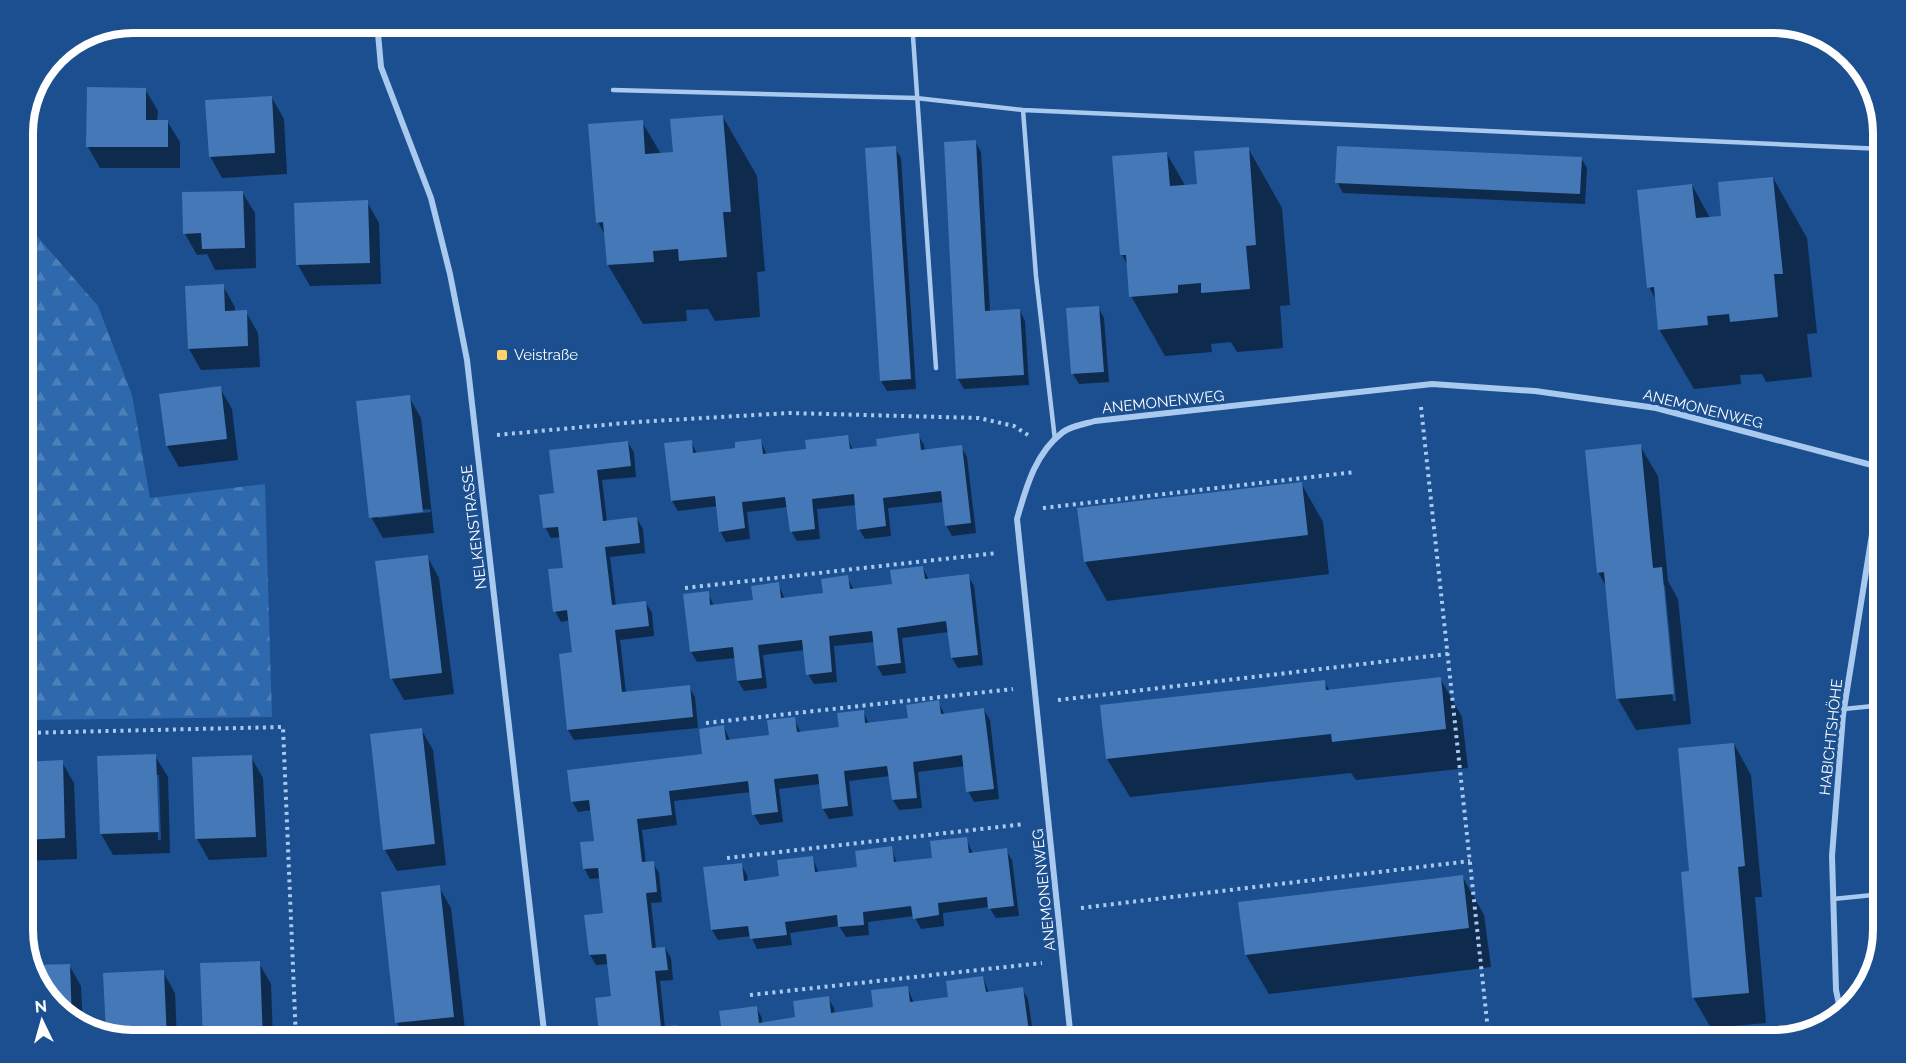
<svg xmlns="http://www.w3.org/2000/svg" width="1906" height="1063" font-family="Raleway,sans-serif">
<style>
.forest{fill:url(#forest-firs)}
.shadow{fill:#0007;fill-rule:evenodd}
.building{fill:#4478b7}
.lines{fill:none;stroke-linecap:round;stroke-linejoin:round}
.path{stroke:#a9c9ee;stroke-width:4;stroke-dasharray:3 4.5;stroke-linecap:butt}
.service{stroke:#a9c9ee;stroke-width:4.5}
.minor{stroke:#a9c9ee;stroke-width:6}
.poi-dot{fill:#ffd166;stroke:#1b4f8f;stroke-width:2}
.labels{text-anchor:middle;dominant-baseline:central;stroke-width:6;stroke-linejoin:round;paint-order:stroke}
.poi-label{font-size:15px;fill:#fff;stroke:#1b4f8f;text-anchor:start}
.street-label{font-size:15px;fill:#fff;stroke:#1b4f8f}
.rim{fill:none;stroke:#fff;stroke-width:8}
</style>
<defs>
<pattern id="forest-firs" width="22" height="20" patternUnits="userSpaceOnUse" patternTransform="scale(1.5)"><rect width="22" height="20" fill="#2e69ad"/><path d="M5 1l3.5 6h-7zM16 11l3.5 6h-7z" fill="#4d80b9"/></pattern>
</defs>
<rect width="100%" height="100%" fill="#1b4f8f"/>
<path class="forest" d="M 23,220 L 98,306 L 132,395 L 150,498 L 265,484 L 272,717 L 23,720 Z"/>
<path class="shadow" d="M 145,89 L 158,111 L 157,121 L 167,121 L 180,142 L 180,168 L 100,168 L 88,147 Z
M 272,98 L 284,119 L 287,174 L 222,178 L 210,156 Z
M 723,117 L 757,176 L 765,271 L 757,272 L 760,317 L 715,321 L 708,309 L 686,310 L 687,321 L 643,324 L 608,265 L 606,237 L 598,222 L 642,122 L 661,154 L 674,153 Z
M 975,141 L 981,152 L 990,312 L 1020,311 L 1025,321 L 1029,385 L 964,389 L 958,379 Z
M 895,148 L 901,158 L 916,389 L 887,391 L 881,381 Z
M 1248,148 L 1282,208 L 1290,305 L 1280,306 L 1283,348 L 1237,352 L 1231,342 L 1211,344 L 1212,352 L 1165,356 L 1131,296 L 1128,266 L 1122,255 L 1167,154 L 1186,187 L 1198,186 Z
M 1581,158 L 1587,168 L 1585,204 L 1343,193 L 1337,182 Z
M 1773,178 L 1807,238 L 1817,333 L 1807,334 L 1812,377 L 1766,382 L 1762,374 L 1740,375 L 1741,384 L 1694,389 L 1659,329 L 1656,300 L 1649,287 L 1692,185 L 1710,218 L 1723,217 Z
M 242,192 L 255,213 L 256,268 L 215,270 L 207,254 L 197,255 L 185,234 Z
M 367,202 L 379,223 L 381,284 L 310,286 L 298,265 Z
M 223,286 L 235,307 L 235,312 L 246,312 L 258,333 L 260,367 L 201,370 L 189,349 Z
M 1098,307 L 1104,318 L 1109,382 L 1079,384 L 1073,374 Z
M 220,388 L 232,409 L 238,460 L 179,467 L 167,446 Z
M 409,397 L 421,418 L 434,533 L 383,538 L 371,517 ZM 430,509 L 431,512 L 378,518 L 378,515 Z
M 918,435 L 924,445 L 925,451 L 961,447 L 967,457 L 976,533 L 952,536 L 946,525 L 944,502 L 888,508 L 891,536 L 865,539 L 859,529 L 856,505 L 817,509 L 820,539 L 797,541 L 791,531 L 788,507 L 747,512 L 750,539 L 726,542 L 720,531 L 718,506 L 678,511 L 672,501 L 691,441 L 697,454 L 737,450 L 760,440 L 767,455 L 808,450 L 847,437 L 853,450 L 878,448 Z
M 628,442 L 634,453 L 636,477 L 602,480 L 607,522 L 637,519 L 643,529 L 645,553 L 610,557 L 616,606 L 646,603 L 652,613 L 654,636 L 620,640 L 626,693 L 689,687 L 695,697 L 698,728 L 574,740 L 568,730 L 561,655 L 573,654 L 570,620 L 561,622 L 555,611 L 564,570 L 561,537 L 551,538 L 545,527 L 556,494 Z
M 1640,446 L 1658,476 L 1668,581 L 1678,599 L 1691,724 L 1636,730 L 1618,699 L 1607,588 L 1598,572 ZM 1662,583 L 1665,586 L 1676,701 L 1673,701 Z
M 1301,483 L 1323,522 L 1329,574 L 1107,601 L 1085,562 Z
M 427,556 L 439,578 L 454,694 L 404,700 L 392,679 Z
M 923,568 L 929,580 L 968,576 L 974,586 L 983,665 L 958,668 L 952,658 L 949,632 L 902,638 L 906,673 L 883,676 L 877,666 L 874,642 L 834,646 L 837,682 L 814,684 L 808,674 L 805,650 L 763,655 L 767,688 L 744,691 L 738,681 L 735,658 L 697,662 L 691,652 L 708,593 L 714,606 L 755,601 L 778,584 L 785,599 L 825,594 L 847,577 L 854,590 L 894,585 Z
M 1440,678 L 1462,717 L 1468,768 L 1356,780 L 1351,773 L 1130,797 L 1107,759 L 1324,682 L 1330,691 Z
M 938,702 L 945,715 L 984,710 L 990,720 L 999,799 L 974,802 L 968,791 L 965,766 L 918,772 L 922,808 L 899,810 L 893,800 L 890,776 L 849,781 L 853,816 L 829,819 L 823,809 L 820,784 L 779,789 L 783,822 L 760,825 L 754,815 L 751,792 L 674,801 L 677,825 L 642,830 L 646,864 L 653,863 L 659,873 L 662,902 L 651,903 L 656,949 L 665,948 L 671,958 L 673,980 L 660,981 L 665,1028 L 676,1027 L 682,1040 L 605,1040 L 601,1033 L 613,997 L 609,964 L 596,965 L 590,955 L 605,914 L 601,878 L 590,879 L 584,868 L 596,842 L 592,810 L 578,812 L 572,801 L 703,755 L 724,727 L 730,741 L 770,736 L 794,719 L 801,733 L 841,728 L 863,711 L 869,724 L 909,719 Z
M 421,729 L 433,750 L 446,865 L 397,871 L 385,850 Z
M 1734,744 L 1751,775 L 1762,897 L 1755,897 L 1766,1023 L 1711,1028 L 1693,997 L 1691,873 Z
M 155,756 L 168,777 L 170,853 L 113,855 L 101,834 ZM 155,775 L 159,775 L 161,840 L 158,840 Z
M 251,757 L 263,778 L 267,857 L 209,860 L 197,839 Z
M 62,762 L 74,783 L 77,859 L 23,861 L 23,763 Z
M 966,838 L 973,854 L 1006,850 L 1012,860 L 1019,916 L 996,918 L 989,907 L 943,913 L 944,926 L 921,929 L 914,916 L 868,922 L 869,935 L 846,937 L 839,926 L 790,933 L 792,945 L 757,949 L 751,936 L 718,940 L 712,930 L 741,864 L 747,875 L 748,882 L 781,878 L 812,857 L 819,873 L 858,868 L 891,848 L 897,863 L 934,859 Z
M 1462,876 L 1484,915 L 1491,967 L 1269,994 L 1246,955 L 1240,903 Z
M 439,887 L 451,908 L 466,1038 L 440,1040 L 407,1040 L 397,1023 Z
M 259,963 L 271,984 L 273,1040 L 204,1040 L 201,965 Z
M 69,965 L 81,986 L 83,1027 L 78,1026 L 41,991 L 33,967 Z
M 163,972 L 175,993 L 177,1040 L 133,1040 L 108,1034 L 105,974 Z
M 983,977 L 989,993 L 1022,989 L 1028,999 L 1034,1040 L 724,1040 L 721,1012 L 756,1007 L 762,1018 L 762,1023 L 797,1019 L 828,998 L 834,1008 L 835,1014 L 875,1009 L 907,987 L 914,1003 L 950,998 Z"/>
<path class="building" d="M 87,87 L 146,88 L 146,120 L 168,120 L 168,147 L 86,147 Z
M 272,96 L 275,153 L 209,157 L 205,100 Z
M 723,115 L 731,212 L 723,212 L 727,257 L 679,261 L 678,249 L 653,251 L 654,262 L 607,265 L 603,222 L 596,223 L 588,124 L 643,120 L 645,154 L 673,152 L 670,119 Z
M 976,140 L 985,311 L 1020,309 L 1024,375 L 956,379 L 944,142 Z
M 896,146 L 911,379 L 880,381 L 865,148 Z
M 1337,146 L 1582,157 L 1580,194 L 1335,183 Z
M 1249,147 L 1256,245 L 1246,246 L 1250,289 L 1201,293 L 1201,283 L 1178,285 L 1178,293 L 1129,297 L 1126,255 L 1120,255 L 1112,156 L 1167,152 L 1170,186 L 1197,184 L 1194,151 Z
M 1773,177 L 1783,274 L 1774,274 L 1778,317 L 1730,322 L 1729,314 L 1707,316 L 1708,325 L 1658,330 L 1654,287 L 1647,288 L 1637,190 L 1692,184 L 1696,218 L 1721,216 L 1718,182 Z
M 243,191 L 245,248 L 202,249 L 201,233 L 183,234 L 182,192 Z
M 368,200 L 370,263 L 296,265 L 294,203 Z
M 224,284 L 225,311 L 247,310 L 248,346 L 188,349 L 185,286 Z
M 1099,306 L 1104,372 L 1071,374 L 1066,308 Z
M 221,386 L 227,439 L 166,446 L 159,394 Z
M 410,395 L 423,512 L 369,518 L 356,401 Z
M 919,433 L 921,450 L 962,445 L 971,523 L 945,526 L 941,491 L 883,498 L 886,526 L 857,530 L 854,494 L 812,499 L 815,529 L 790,532 L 785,497 L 742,502 L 745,528 L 719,532 L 715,496 L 671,501 L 664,443 L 692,440 L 693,453 L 735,448 L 735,442 L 761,439 L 763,454 L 806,449 L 805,440 L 848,435 L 850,449 L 877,446 L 876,439 Z
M 628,441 L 631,466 L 597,470 L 603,521 L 637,517 L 640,543 L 605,547 L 612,605 L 646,601 L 649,626 L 615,630 L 622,692 L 690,685 L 693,717 L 567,730 L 559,654 L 572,652 L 567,610 L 553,612 L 548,569 L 563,568 L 558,527 L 543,528 L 539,495 L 554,493 L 549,450 Z
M 1641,444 L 1653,568 L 1662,567 L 1674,694 L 1616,699 L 1604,572 L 1597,573 L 1585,450 Z
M 1302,482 L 1308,535 L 1084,562 L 1077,508 Z
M 428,555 L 442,673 L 390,679 L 375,561 Z
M 923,566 L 925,579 L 969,574 L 978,655 L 951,658 L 946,621 L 897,628 L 901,663 L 876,666 L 872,631 L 829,636 L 832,672 L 806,675 L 802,640 L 758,645 L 762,678 L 737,681 L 733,647 L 690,652 L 683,594 L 709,591 L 710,605 L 753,600 L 751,586 L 779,582 L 781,598 L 823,593 L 821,579 L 848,575 L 850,589 L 892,584 L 890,570 Z
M 1441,677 L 1446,729 L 1332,742 L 1331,734 L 1106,759 L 1100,705 L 1325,680 L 1326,690 Z
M 939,700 L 941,714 L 984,708 L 994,789 L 966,792 L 962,755 L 913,762 L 917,798 L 892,800 L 887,766 L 844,771 L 848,806 L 822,809 L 818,774 L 774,779 L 778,812 L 752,815 L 748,781 L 669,791 L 672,815 L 637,819 L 642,862 L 654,861 L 657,892 L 646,893 L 652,948 L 665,947 L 668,970 L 655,971 L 661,1027 L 677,1025 L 679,1040 L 617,1040 L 616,1032 L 599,1034 L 595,998 L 611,996 L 606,954 L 589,955 L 584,915 L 603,913 L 598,868 L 583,869 L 580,842 L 594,841 L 589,800 L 571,802 L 567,770 L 702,754 L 699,729 L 724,725 L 726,740 L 769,735 L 767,720 L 795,717 L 797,732 L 839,727 L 837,713 L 864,710 L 865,723 L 908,718 L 906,705 Z
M 422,728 L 435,844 L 383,850 L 370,734 Z
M 1734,743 L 1745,866 L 1738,867 L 1749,993 L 1692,998 L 1681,872 L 1689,871 L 1678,748 Z
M 156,754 L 159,832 L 100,834 L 97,756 Z
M 252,755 L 256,837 L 195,839 L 192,757 Z
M 63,760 L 65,838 L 23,840 L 23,762 Z
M 967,837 L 969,853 L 1007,848 L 1014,906 L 988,909 L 987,897 L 938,903 L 939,915 L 913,919 L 911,906 L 863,912 L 864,925 L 838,927 L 837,915 L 785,922 L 787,935 L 750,939 L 748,926 L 711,930 L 703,867 L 742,863 L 744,881 L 779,876 L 777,860 L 813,856 L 815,872 L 857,867 L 855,851 L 892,846 L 894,862 L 932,858 L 930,841 Z
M 1463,875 L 1469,928 L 1245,955 L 1238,902 Z
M 440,885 L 454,1017 L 395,1023 L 381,892 Z
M 260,961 L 263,1040 L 203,1040 L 200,963 Z
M 70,964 L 72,1021 L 41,991 L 32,965 Z
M 164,970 L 167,1040 L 133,1040 L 106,1033 L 103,973 Z
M 983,976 L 986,992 L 1023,987 L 1030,1040 L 1004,1040 L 1003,1035 L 967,1040 L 723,1040 L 719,1011 L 757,1006 L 759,1023 L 795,1017 L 793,1001 L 829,996 L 831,1013 L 873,1007 L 871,990 L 908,986 L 910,1002 L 948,997 L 946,981 Z"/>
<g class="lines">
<path class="path" d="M 1421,407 L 1489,1040
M 497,435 L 636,422 L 789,413 L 979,418 L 1014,426 L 1028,435
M 1043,508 L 1355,472
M 685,588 L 997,553
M 1058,700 L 1448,654
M 706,723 L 1013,689
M 23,733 L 283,727 L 296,1040
M 727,858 L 1025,824
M 1081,908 L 1470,861
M 750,995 L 1042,963"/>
<path class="service" d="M 912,22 L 936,368
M 613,90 L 916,98 L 1023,110 L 1883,149
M 1023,110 L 1036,276 L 1055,440
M 1873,527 L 1883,526
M 1844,709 L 1883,705
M 1833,899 L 1883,894"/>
<path class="minor" d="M 377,22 L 381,67 L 431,198 L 450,274 L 467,360 L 545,1040
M 1108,22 L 1814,33
M 1841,1013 L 1836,990 L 1832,856 L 1843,715 L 1883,466
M 1071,1040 L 1017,519 C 1026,488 1035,453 1063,432 C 1071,426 1085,424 1095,421 L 1432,384 L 1535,391 L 1656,408 L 1883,468"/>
</g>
<rect class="poi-dot" x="496" y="349" width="12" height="12" rx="3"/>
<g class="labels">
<g class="poi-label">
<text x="514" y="355">Veistraße</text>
</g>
<g class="street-label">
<text transform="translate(1163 402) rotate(-6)">ANEMONENWEG</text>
<text transform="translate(1703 409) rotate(14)">ANEMONENWEG</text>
<text transform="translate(474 527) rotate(-97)">NELKENSTRASSE</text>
<text transform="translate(1831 737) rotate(-84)">HABICHTSHÖHE</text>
<text transform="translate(1044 890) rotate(-96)">ANEMONENWEG</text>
</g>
</g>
<path d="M0 0H1906V1063H0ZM133 33H1773A100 100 0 0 1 1873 133V930A100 100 0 0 1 1773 1030H133A100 100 0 0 1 33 930V133A100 100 0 0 1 133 33Z" fill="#1b4f8f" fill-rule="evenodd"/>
<path class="rim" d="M133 33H1773A100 100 0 0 1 1873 133V930A100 100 0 0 1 1773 1030H133A100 100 0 0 1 33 930V133A100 100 0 0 1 133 33Z"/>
<g transform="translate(42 1021) rotate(355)" stroke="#1b4f8f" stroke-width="4.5" paint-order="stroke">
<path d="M0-4.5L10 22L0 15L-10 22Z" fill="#ffffff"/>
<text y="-9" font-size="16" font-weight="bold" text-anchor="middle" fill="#ffffff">N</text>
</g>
</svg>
